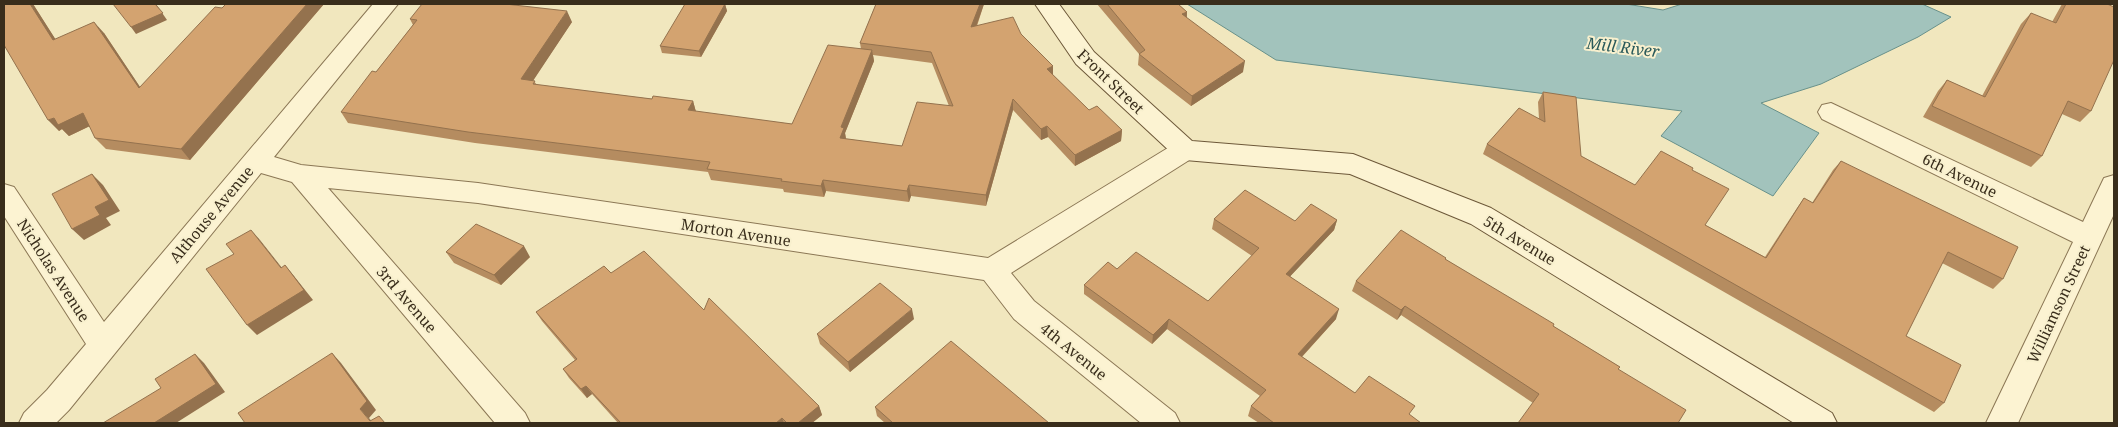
<svg xmlns="http://www.w3.org/2000/svg" width="2118" height="427" font-family="'Noto Serif',serif">
<style>
.water{fill:#a2c3bc;stroke:#68918b}
.lines{fill:none;stroke-linecap:round;stroke-linejoin:round}
.street-casing{stroke:#8b7755;stroke-width:2}
.secondary-casing{stroke:#6d5839;stroke-width:2}
.street{fill:#fcf3d2;fill-rule:evenodd}
.secondary{fill:#fcf3d2;fill-rule:evenodd}
.wall{fill:#b58c60;fill-rule:evenodd}
.shaded-wall{fill:#94724e}
.building{fill:#d3a370;stroke:#94724e}
.labels{text-anchor:middle;dominant-baseline:central;stroke-width:4;stroke-linejoin:round;paint-order:stroke}
.street-label{font-size:15px;fill:#392d1b;stroke:#f8f0ce}
.water-label{font-size:16px;font-style:italic;fill:#29595a;stroke:#f8f0ce}
</style>
<rect width="100%" height="100%" fill="#f1e7be"/>
<path class="water" d="M 1187,4 L 1626,4 L 1663,10 L 1682,4 L 1922,4 L 1951,17 L 1918,37 L 1821,84 L 1761,103 L 1819,133 L 1773,196 L 1661,136 L 1682,111 L 1276,60 Z"/>
<g class="lines">
<g class="street-casing">
<path id="street" d="M 373,4 L 398,4 L 274,157 L 301,165 L 478,183 L 988,258 L 1176,143 L 1185,140 L 1194,143 L 1198,150 L 1194,157 L 1011,273 L 1034,301 L 1175,413 L 1180,423 L 1141,423 L 1014,319 L 984,280 L 478,203 L 328,188 L 525,413 L 530,423 L 495,423 L 292,182 L 261,173 L 69,410 L 56,423 L 19,423 L 24,413 L 47,390 L 86,344 L 4,216 L 4,184 L 14,187 L 104,322 Z
M 1831,103 L 2083,222 L 2104,178 L 2114,175 L 2114,214 L 2018,423 L 1986,423 L 2073,242 L 1822,119 L 1818,112 L 1822,105 Z"/>
</g>
<g class="secondary-casing">
<path id="secondary" d="M 1035,4 L 1059,4 L 1094,52 L 1192,141 L 1353,154 L 1491,208 L 1832,413 L 1837,423 L 1794,423 L 1471,224 L 1350,174 L 1185,160 L 1176,157 L 1076,64 Z"/>
</g>
<use href="#street" class="street"/>
<use href="#secondary" class="secondary"/>
</g>
<path class="wall" d="M 33,4 L 55,39 L 104,33 L 140,87 L 226,4 L 324,4 L 190,160 L 106,149 L 95,138 L 90,126 L 69,136 L 62,129 L 59,131 Z
M 725,4 L 727,11 L 701,57 L 662,53 L 660,46 Z
M 876,4 L 984,4 L 977,26 L 1021,34 L 1053,66 L 1053,75 L 1089,110 L 1122,130 L 1121,141 L 1075,166 L 1048,137 L 1041,140 L 1013,110 L 986,206 L 911,196 L 909,202 L 826,191 L 824,197 L 784,192 L 783,189 L 711,180 L 708,172 L 475,143 L 348,123 L 341,112 L 376,72 L 413,25 L 410,19 L 572,22 L 533,80 L 537,85 L 652,99 L 693,101 L 696,112 L 792,124 L 861,49 L 860,43 ZM 873,55 L 932,63 L 949,106 L 902,146 L 846,139 L 845,133 L 874,61 Z
M 1097,4 L 1178,4 L 1187,12 L 1187,18 L 1243,72 L 1191,106 L 1138,65 L 1139,54 Z
M 2062,4 L 2107,4 L 2091,111 L 2080,122 L 2062,114 L 2042,156 L 2031,167 L 1923,117 L 1938,91 L 1947,80 L 1982,96 L 2021,24 L 2031,13 L 2052,22 Z
M 1543,92 L 1581,156 L 1635,185 L 1692,170 L 1705,225 L 1765,257 L 1797,208 L 1804,198 L 1812,203 L 1833,170 L 1841,161 L 2003,279 L 1993,289 L 1942,263 L 1906,336 L 1944,403 L 1934,412 L 1483,154 L 1487,144 L 1539,119 L 1538,102 Z
M 1214,219 L 1295,221 L 1337,220 L 1334,230 L 1290,276 L 1336,319 L 1302,357 L 1355,393 L 1411,416 L 1421,423 L 1259,423 L 1248,416 L 1251,406 L 1260,396 L 1167,329 L 1152,344 L 1084,294 L 1084,285 L 1117,269 L 1208,301 L 1252,256 L 1212,229 Z
M 446,252 L 530,257 L 501,285 L 454,263 Z
M 1446,258 L 1445,259 L 1553,326 L 1620,367 L 1533,403 L 1401,315 L 1397,320 L 1352,291 L 1356,281 Z
M 611,273 L 704,310 L 819,406 L 822,415 L 812,423 L 618,423 L 592,394 L 587,398 L 569,378 L 563,369 L 575,360 L 542,321 L 536,312 Z
M 914,319 L 850,372 L 820,344 L 817,334 Z
M 875,407 L 1049,423 L 885,423 L 877,416 Z"/>
<path class="shaded-wall" d="M 30,4 L 33,4 L 63,51 L 53,40 Z
M 156,4 L 167,20 L 136,34 L 131,27 Z
M 307,4 L 324,4 L 190,160 L 181,149 Z
M 725,4 L 727,11 L 701,57 L 699,51 Z
M 980,4 L 984,4 L 972,38 L 971,27 Z
M 567,11 L 572,22 L 527,90 L 521,79 Z
M 1187,12 L 1186,23 L 1182,14 Z
M 94,22 L 104,33 L 148,99 L 139,88 Z
M 872,50 L 874,61 L 845,133 L 846,139 L 842,149 L 840,138 L 841,127 Z
M 1245,61 L 1243,72 L 1191,106 L 1192,96 Z
M 1053,66 L 1053,77 L 1047,69 Z
M 1013,99 L 1013,110 L 986,206 L 986,195 Z
M 693,101 L 696,112 L 688,110 Z
M 83,113 L 94,124 L 69,136 L 62,129 L 59,131 L 48,120 L 54,118 Z
M 1047,126 L 1048,137 L 1041,140 L 1041,129 Z
M 1122,130 L 1121,141 L 1075,166 L 1075,155 Z
M 92,174 L 103,185 L 120,211 L 106,218 L 111,225 L 84,240 L 72,229 Z
M 823,180 L 826,191 L 824,197 L 821,186 Z
M 909,185 L 911,196 L 909,202 L 907,191 Z
M 1337,220 L 1334,230 L 1283,284 L 1286,274 Z
M 251,230 L 260,240 L 290,278 L 281,268 Z
M 524,246 L 530,257 L 501,285 L 494,275 Z
M 285,265 L 294,276 L 313,300 L 257,335 L 247,325 Z
M 1405,306 L 1401,315 L 1397,320 L 1401,310 Z
M 912,309 L 914,319 L 850,372 L 848,362 Z
M 1339,309 L 1336,319 L 1295,364 L 1298,354 Z
M 1169,319 L 1167,329 L 1152,344 L 1153,335 Z
M 332,353 L 341,363 L 376,410 L 369,418 L 373,423 L 372,423 L 360,409 Z
M 195,354 L 204,363 L 225,392 L 176,423 L 154,423 Z
M 586,386 L 592,394 L 587,398 L 581,389 Z
M 819,406 L 822,415 L 812,423 L 798,423 Z
M 782,418 L 784,423 L 776,423 Z"/>
<path class="building" d="M 4,4 L 30,4 L 53,40 L 94,22 L 139,88 L 215,7 L 222,8 L 226,4 L 307,4 L 181,149 L 95,138 L 83,113 L 58,125 L 54,118 L 48,120 L 4,45 Z
M 113,4 L 155,4 L 163,13 L 131,27 Z
M 422,4 L 505,4 L 567,11 L 521,79 L 535,81 L 533,84 L 652,99 L 653,96 L 693,101 L 688,110 L 792,124 L 828,45 L 872,50 L 841,127 L 844,128 L 840,138 L 902,146 L 917,102 L 953,106 L 931,52 L 860,43 L 876,4 L 980,4 L 971,27 L 1013,17 L 1021,34 L 1053,66 L 1047,69 L 1089,110 L 1097,106 L 1122,130 L 1075,155 L 1047,126 L 1041,129 L 1013,99 L 986,195 L 909,185 L 907,191 L 823,180 L 821,186 L 781,181 L 782,179 L 707,169 L 710,162 L 468,132 L 341,112 L 372,71 L 376,72 L 417,20 L 410,19 Z
M 685,4 L 725,4 L 699,51 L 660,46 Z
M 1107,4 L 1178,4 L 1187,12 L 1182,14 L 1245,61 L 1192,96 L 1139,54 L 1145,50 Z
M 2066,4 L 2107,4 L 2114,7 L 2114,60 L 2091,111 L 2068,101 L 2042,156 L 1932,106 L 1947,80 L 1985,97 L 2031,13 L 2056,23 Z
M 1543,92 L 1576,97 L 1581,156 L 1635,185 L 1661,151 L 1693,168 L 1692,170 L 1729,189 L 1705,225 L 1766,258 L 1804,198 L 1813,203 L 1841,161 L 2018,247 L 2003,279 L 1948,252 L 1906,336 L 1961,365 L 1944,403 L 1487,144 L 1519,108 L 1545,122 Z
M 92,174 L 109,200 L 95,207 L 100,215 L 72,229 L 52,194 Z
M 1245,190 L 1295,221 L 1311,204 L 1337,220 L 1286,274 L 1339,309 L 1298,354 L 1355,393 L 1369,376 L 1415,406 L 1409,414 L 1421,423 L 1274,423 L 1251,406 L 1266,390 L 1169,319 L 1153,335 L 1084,285 L 1108,262 L 1117,269 L 1136,252 L 1208,301 L 1259,248 L 1214,219 Z
M 476,224 L 524,246 L 494,275 L 446,252 Z
M 251,230 L 281,268 L 285,265 L 304,290 L 247,325 L 206,269 L 234,254 L 226,244 Z
M 1401,230 L 1446,258 L 1445,259 L 1554,324 L 1553,326 L 1620,367 L 1618,369 L 1686,410 L 1678,423 L 1518,423 L 1539,394 L 1405,306 L 1401,310 L 1356,281 Z
M 644,251 L 704,310 L 709,298 L 819,406 L 798,423 L 787,423 L 782,418 L 776,423 L 621,423 L 586,386 L 581,389 L 563,369 L 577,359 L 536,312 L 604,266 L 611,273 Z
M 880,283 L 912,309 L 848,362 L 817,334 Z
M 951,341 L 1049,423 L 893,423 L 875,407 Z
M 332,353 L 367,401 L 360,409 L 370,421 L 379,416 L 385,423 L 245,423 L 238,413 Z
M 195,354 L 216,384 L 154,423 L 103,423 L 161,388 L 155,379 Z"/>
<g class="labels">
<g class="street-label">
<text transform="translate(1111 81) rotate(44)">Front Street</text>
<text transform="translate(1960 175) rotate(26)">6th Avenue</text>
<text transform="translate(211 214) rotate(-50)">Althouse Avenue</text>
<text transform="translate(736 232) rotate(9)">Morton Avenue</text>
<text transform="translate(1520 240) rotate(31)">5th Avenue</text>
<text transform="translate(54 270) rotate(57)">Nicholas Avenue</text>
<text transform="translate(407 299) rotate(49)">3rd Avenue</text>
<text transform="translate(2058 304) rotate(-65)">Williamson Street</text>
<text transform="translate(1074 351) rotate(39)">4th Avenue</text>
</g>
<g class="water-label">
<text transform="translate(1623 47) rotate(7)">Mill River</text>
</g>
</g>
<rect width="2118" height="427" fill="none" stroke="#392d1b" stroke-width="10"/>
</svg>
